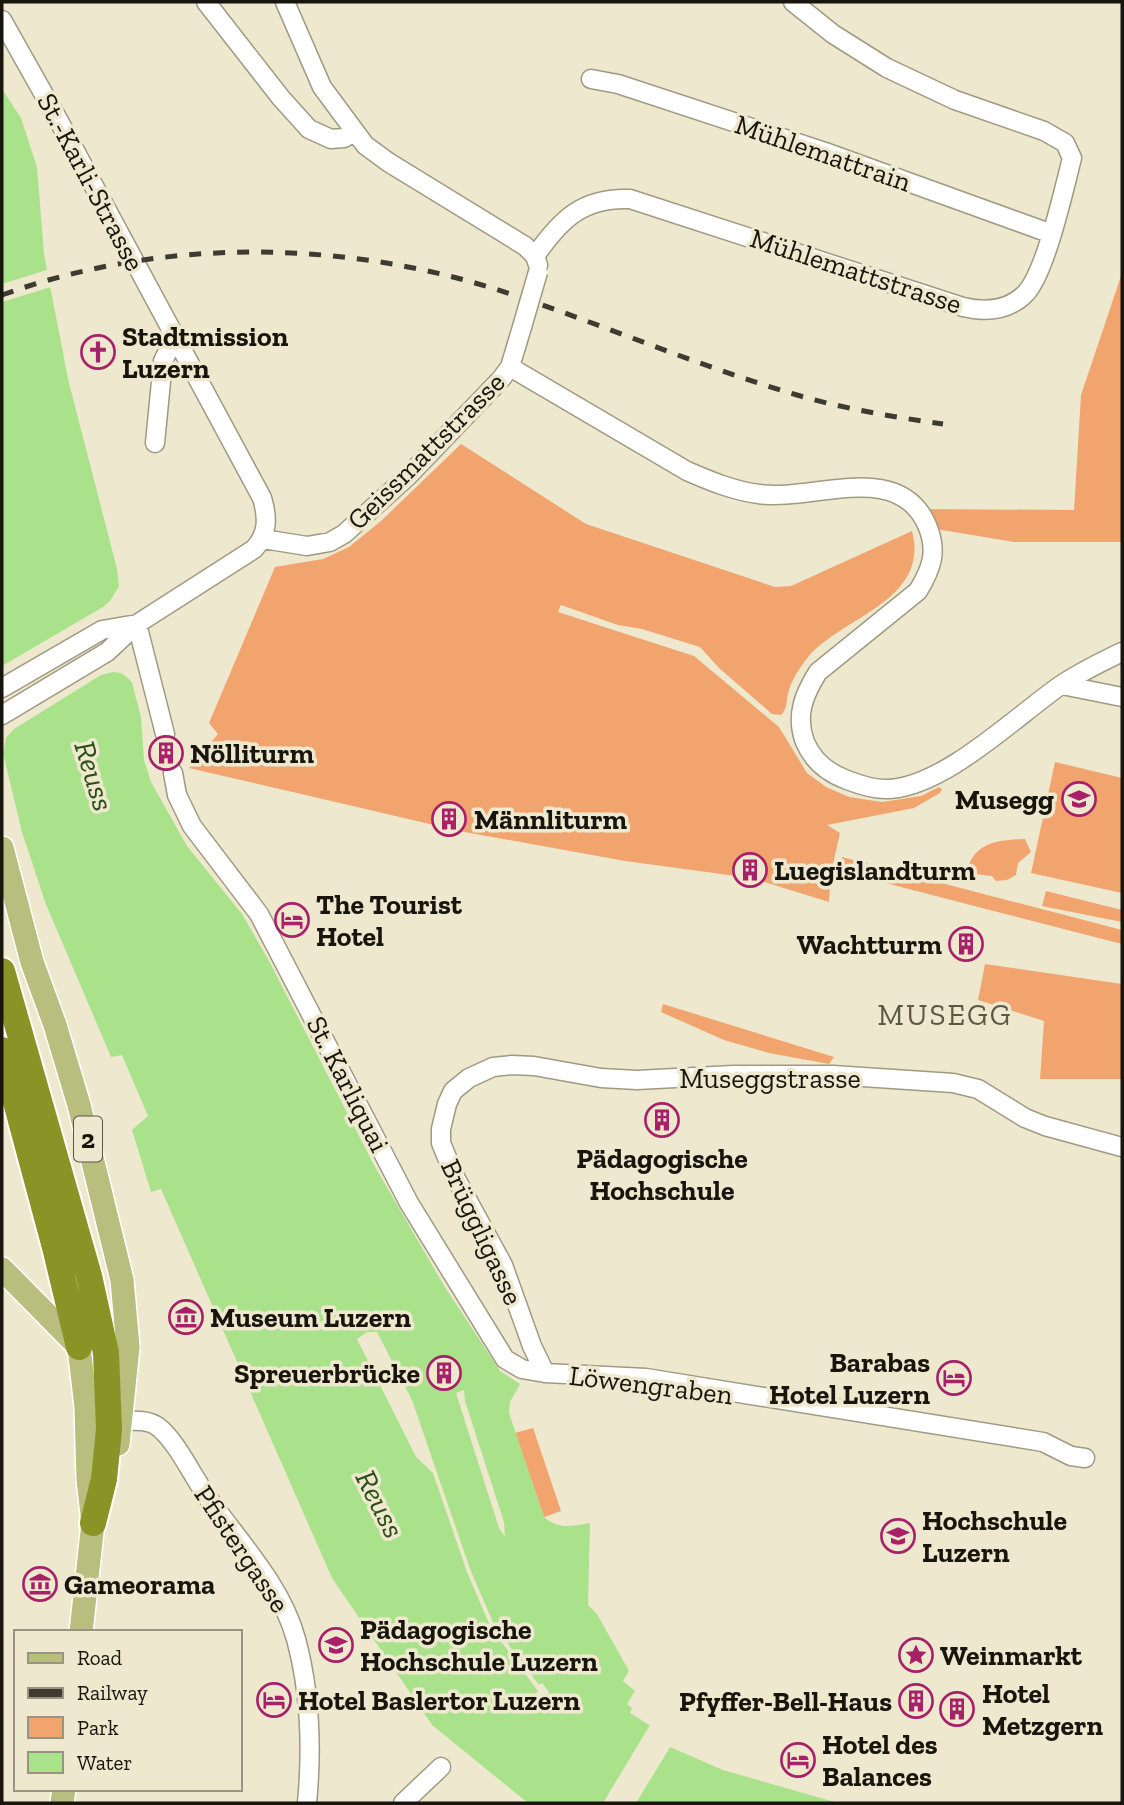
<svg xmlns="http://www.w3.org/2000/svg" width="1124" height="1805" font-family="'Zilla Slab',serif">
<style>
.green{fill:#f2a46f}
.water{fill:#aae28b;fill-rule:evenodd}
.pier{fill:#eee8cf}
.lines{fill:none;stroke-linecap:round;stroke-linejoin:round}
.minor-tunnel{stroke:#cec8b2;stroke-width:18;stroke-dasharray:18 9;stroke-linecap:butt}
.minor-casing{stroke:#a09a83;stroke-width:21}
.major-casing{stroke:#fff;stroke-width:26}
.highway-casing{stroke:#fff;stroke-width:30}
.minor{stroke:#fff;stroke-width:18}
.major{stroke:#b8be7d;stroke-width:23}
.highway{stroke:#899326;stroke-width:26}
.rail{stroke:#3e3b30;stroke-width:5;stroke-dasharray:12 12;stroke-linecap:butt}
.minor-bridge-casing{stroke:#a09a83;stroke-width:21;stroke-linecap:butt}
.minor-bridge{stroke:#fff;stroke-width:18}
.labels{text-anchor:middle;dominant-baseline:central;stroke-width:7;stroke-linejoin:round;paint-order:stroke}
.shield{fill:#eee8cf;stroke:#585447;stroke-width:2}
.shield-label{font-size:26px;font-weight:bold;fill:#17150d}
.street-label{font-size:28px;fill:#17150d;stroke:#eee8cf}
.poi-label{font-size:28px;font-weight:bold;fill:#17150d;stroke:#eee8cf;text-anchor:start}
.water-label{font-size:30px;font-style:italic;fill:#2c4f15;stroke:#eee8cf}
.neighbourhood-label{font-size:30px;letter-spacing:2px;fill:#5d5843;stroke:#eee8cf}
</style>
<rect width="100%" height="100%" fill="#eee8cf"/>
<path class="green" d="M 1122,273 L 1122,542 L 1014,542 L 936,529 L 924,509 L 1074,510 L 1081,395 Z
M 461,444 L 586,524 L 775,587 L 791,586 L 912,531 C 930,601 843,616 808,657 C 801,666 792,679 789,690 C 786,699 788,709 781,715 L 772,714 L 719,668 L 700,647 L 642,629 L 618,625 L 561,605 L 558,612 L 694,656 L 779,727 L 807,773 L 826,787 L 849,797 L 882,802 L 921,796 L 939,787 L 942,789 L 940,793 L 914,808 L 827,825 L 840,833 L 831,873 L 829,902 L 761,881 L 764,863 L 739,858 L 736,876 L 625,861 L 459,831 L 463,814 L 438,808 L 434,825 L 189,768 L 218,734 L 209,723 L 275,567 L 323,559 L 349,547 L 381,521 Z
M 1055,762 L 1122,778 L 1122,893 L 1031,873 Z
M 1025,839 L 1031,852 L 1018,863 L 1016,875 L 1007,880 L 996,881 L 992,876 L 966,873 C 974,842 997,840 1025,839 Z
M 842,857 L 1122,930 L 1122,944 L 839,871 Z
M 1046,891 L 1122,910 L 1122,922 L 1042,906 Z
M 985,964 L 1122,984 L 1122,1079 L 1040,1079 L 1044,1021 L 978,1000 Z
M 663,1004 L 834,1057 L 829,1064 L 769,1053 L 724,1040 L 661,1012 Z
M 533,1428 L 561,1511 L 544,1517 L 515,1433 Z"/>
<path class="water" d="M 2,89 L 21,118 L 37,167 L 44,254 L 68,379 L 117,569 L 128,667 L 141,717 L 144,760 L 151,782 L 187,846 L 242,914 L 269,961 L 374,1165 L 443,1284 L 500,1371 L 520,1384 L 510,1402 L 509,1413 L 544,1517 C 559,1530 571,1526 590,1523 L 588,1605 L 597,1614 L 629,1671 L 623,1681 L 635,1691 L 627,1704 L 632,1708 L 630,1713 L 654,1728 L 670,1747 L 723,1770 L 838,1803 L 528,1803 L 432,1725 L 332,1578 L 161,1189 L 151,1192 L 132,1130 L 148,1116 L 122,1055 L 111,1057 L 45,902 L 22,832 L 2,749 ZM 367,1332 L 377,1332 L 412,1400 L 470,1569 L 495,1627 L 539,1685 L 542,1683 L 549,1692 L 549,1695 L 543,1694 L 526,1711 L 524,1709 L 538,1691 L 491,1628 L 467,1572 L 433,1473 L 416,1457 L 357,1339 ZM 464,1390 L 465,1401 L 504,1522 L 505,1537 L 499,1528 L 456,1393 Z"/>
<path class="pier" d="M 50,269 L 54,286 L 2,302 L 2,284 Z
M 121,583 L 131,672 L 135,686 L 128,678 L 121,673 L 113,672 L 101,675 L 14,729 L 6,738 L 3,756 L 2,666 L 103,607 L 110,601 Z
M 650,1725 L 664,1734 L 672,1744 L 636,1803 L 603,1803 Z"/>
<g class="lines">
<path class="minor-tunnel" d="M 165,734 L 173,773"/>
<g class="minor-casing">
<path id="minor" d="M 206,2 L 281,98 L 309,129 L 331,139 L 344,138 L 354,132
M 285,2 L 322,87 L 365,145 L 388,162 L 525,246 L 535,256 L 538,265
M 2,20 L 60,123 L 262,498 C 268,518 268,534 254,549 L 137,624 L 107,652 L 2,715
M 591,79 L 618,84 L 825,152 L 1052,234
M 535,256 C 561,219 583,197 630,199 L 963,307 C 984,312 1007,311 1024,295 C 1045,276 1064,189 1072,158 L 1065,143 L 1044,131 L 955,100 L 887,68 L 833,34 L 793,2
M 510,367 L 687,471 C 710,481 734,491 759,494 C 812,502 898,459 927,525 C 938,551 932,568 918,591 L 818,672 C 804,694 795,716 805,742 C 813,761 828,773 847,780 C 860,785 875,790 889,789 C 945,786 1015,717 1061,685 C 1081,672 1101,662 1122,652
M 155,443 L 163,361 L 168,351 L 178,344
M 263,539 L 307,546 L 330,542 L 344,534 L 408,476 L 501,379 L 510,367 L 522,327
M 137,624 L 165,734
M 1062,685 L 1122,697
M 2,688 L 102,630 L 137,624
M 173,773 L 177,795 L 192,826 L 259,914 L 409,1203 L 505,1359 L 522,1369 L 545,1373 L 646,1378 L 1043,1442 L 1071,1456 L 1085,1458
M 545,1373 L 532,1346 L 503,1265 L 455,1177 L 441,1143 L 441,1129 L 447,1104 L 453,1091 L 469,1078 L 493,1067 L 512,1065 L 534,1066 L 601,1078 L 637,1080 L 733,1075 L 833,1075 L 953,1083 L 978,1089 L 1025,1118 L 1045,1126 L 1122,1147
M 121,1421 C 133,1421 146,1419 157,1426 C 176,1440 192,1475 206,1495 C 238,1541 281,1584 296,1639 C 310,1691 312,1750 307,1803
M 403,1803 L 441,1767"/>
</g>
<g class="major-casing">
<path id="major" d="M 2,848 L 32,962 L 55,1025 L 79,1105 L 122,1280 L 128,1347 L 118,1444
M 2,1269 L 79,1347 L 86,1407 L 88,1479 L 93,1523 L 81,1632
M 62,1803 L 64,1789"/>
</g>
<g class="highway-casing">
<path id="highway" d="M 2,971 L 89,1276 L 106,1353 L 109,1429 L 104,1479 L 93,1523
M 2,1050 L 55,1247 L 79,1347"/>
</g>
<use href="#minor" class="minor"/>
<use href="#major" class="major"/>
<use href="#highway" class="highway"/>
<path class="rail" d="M 2,295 C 157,239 334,239 492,288 C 595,321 694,365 797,395 C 845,409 894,417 943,424"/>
<g class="minor-bridge-casing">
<path id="minor-bridge" d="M 522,327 L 538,272"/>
</g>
<use href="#minor-bridge" class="minor-bridge"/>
</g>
<defs>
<g id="church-ring" transform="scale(1.75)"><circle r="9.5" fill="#eee8cf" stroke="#a72068" stroke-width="1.5"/><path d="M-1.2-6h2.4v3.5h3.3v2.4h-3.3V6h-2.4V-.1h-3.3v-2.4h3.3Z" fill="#a72068"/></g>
<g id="building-ring" transform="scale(1.75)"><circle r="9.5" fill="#eee8cf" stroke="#a72068" stroke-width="1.5"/><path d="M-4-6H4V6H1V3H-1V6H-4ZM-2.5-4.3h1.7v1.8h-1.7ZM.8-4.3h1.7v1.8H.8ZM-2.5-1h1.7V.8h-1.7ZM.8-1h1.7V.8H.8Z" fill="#a72068"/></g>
<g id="school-ring" transform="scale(1.75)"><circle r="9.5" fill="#eee8cf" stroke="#a72068" stroke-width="1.5"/><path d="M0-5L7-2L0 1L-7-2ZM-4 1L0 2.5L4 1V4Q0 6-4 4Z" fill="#a72068"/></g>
<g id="hotel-ring" transform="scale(1.75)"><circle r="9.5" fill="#eee8cf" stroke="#a72068" stroke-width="1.5"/><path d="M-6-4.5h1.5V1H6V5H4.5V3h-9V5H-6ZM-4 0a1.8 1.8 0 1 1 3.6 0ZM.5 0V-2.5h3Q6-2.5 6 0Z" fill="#a72068"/></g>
<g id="museum-ring" transform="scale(1.75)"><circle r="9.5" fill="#eee8cf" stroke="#a72068" stroke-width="1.5"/><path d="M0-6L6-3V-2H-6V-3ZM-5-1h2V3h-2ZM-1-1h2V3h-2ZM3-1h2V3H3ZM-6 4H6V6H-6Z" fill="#a72068"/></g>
<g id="university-ring" transform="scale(1.75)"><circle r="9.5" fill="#eee8cf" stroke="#a72068" stroke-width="1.5"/><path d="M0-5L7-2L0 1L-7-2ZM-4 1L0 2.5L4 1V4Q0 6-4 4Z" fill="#a72068"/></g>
<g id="sight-ring" transform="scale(1.75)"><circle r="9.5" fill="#eee8cf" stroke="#a72068" stroke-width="1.5"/><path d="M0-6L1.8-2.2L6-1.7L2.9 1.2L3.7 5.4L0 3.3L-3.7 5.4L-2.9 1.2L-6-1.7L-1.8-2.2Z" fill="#a72068"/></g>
</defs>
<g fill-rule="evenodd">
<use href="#church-ring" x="98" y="352"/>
<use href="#building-ring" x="166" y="753"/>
<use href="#school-ring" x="1079" y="799"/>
<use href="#building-ring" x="449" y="819"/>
<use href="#building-ring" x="750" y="870"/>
<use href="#hotel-ring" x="292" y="920"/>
<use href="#building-ring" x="966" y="944"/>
<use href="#building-ring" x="662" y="1120"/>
<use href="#museum-ring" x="186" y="1317"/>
<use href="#building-ring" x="444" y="1373"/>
<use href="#hotel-ring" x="954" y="1378"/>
<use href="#university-ring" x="898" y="1536"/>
<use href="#museum-ring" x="40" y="1584"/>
<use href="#university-ring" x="336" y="1645"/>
<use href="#sight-ring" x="916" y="1655"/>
<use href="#hotel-ring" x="274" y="1700"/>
<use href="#building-ring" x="916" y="1701"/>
<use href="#building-ring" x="957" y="1709"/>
<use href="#hotel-ring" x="798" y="1760"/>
</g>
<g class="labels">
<rect class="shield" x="74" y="1116.5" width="28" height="45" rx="5"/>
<g class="shield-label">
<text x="88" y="1139">2</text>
</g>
<g class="street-label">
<text transform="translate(823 153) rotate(19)">Mühlemattrain</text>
<text transform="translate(91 182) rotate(62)">St.-Karli-Strasse</text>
<text transform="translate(856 271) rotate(18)">Mühlemattstrasse</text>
<text transform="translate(426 451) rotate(-45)">Geissmattstrasse</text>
<text x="770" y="1078">Museggstrasse</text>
<text transform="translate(348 1084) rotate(63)">St. Karliquai</text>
<text transform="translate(482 1232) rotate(65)">Brüggligasse</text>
<text transform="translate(651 1385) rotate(7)">Löwengraben</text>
<text transform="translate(242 1549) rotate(56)">Pfistergasse</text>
</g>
<g class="poi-label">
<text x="122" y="336">Stadtmission<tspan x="122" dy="32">Luzern</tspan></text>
<text x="190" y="753">Nölliturm</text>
<text x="1054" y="799" text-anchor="end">Musegg</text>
<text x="474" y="819">Männliturm</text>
<text x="774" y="870">Luegislandturm</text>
<text x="316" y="904">The Tourist<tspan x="316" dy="32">Hotel</tspan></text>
<text x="942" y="944" text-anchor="end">Wachtturm</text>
<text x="662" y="1158" text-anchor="middle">Pädagogische<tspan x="662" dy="32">Hochschule</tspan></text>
<text x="210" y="1317">Museum Luzern</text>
<text x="930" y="1362" text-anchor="end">Barabas<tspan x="930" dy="32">Hotel Luzern</tspan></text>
<text x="420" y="1373" text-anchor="end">Spreuerbrücke</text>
<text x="922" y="1520">Hochschule<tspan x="922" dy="32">Luzern</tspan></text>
<text x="64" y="1584">Gameorama</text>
<text x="360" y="1629">Pädagogische<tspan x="360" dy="32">Hochschule Luzern</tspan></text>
<text x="940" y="1655">Weinmarkt</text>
<text x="982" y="1693">Hotel<tspan x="982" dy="32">Metzgern</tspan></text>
<text x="298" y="1700">Hotel Baslertor Luzern</text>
<text x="892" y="1701" text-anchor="end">Pfyffer-Bell-Haus</text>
<text x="822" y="1744">Hotel des<tspan x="822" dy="32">Balances</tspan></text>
</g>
<g class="water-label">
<text transform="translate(94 776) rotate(73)">Reuss</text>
<text transform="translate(380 1504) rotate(63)">Reuss</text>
</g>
<g class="neighbourhood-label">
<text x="945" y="1015">MUSEGG</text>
</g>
</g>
<rect width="1124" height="1805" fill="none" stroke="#17150d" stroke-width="7"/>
<rect x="14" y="1630" width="228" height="161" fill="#eee8cf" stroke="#989481" stroke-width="2"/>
<rect x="28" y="1653" width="35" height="10" fill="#b8be7d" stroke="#989481" stroke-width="2"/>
<text x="77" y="1665" font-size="21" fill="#17150d">Road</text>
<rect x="28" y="1688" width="35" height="10" fill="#3e3b30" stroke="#989481" stroke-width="2"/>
<text x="77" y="1700" font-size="21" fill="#17150d">Railway</text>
<rect x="28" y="1717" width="35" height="21" fill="#f2a46f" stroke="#989481" stroke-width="2"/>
<text x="77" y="1735" font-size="21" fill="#17150d">Park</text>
<rect x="28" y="1752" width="35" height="21" fill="#aae28b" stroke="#989481" stroke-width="2"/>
<text x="77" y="1770" font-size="21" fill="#17150d">Water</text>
</svg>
